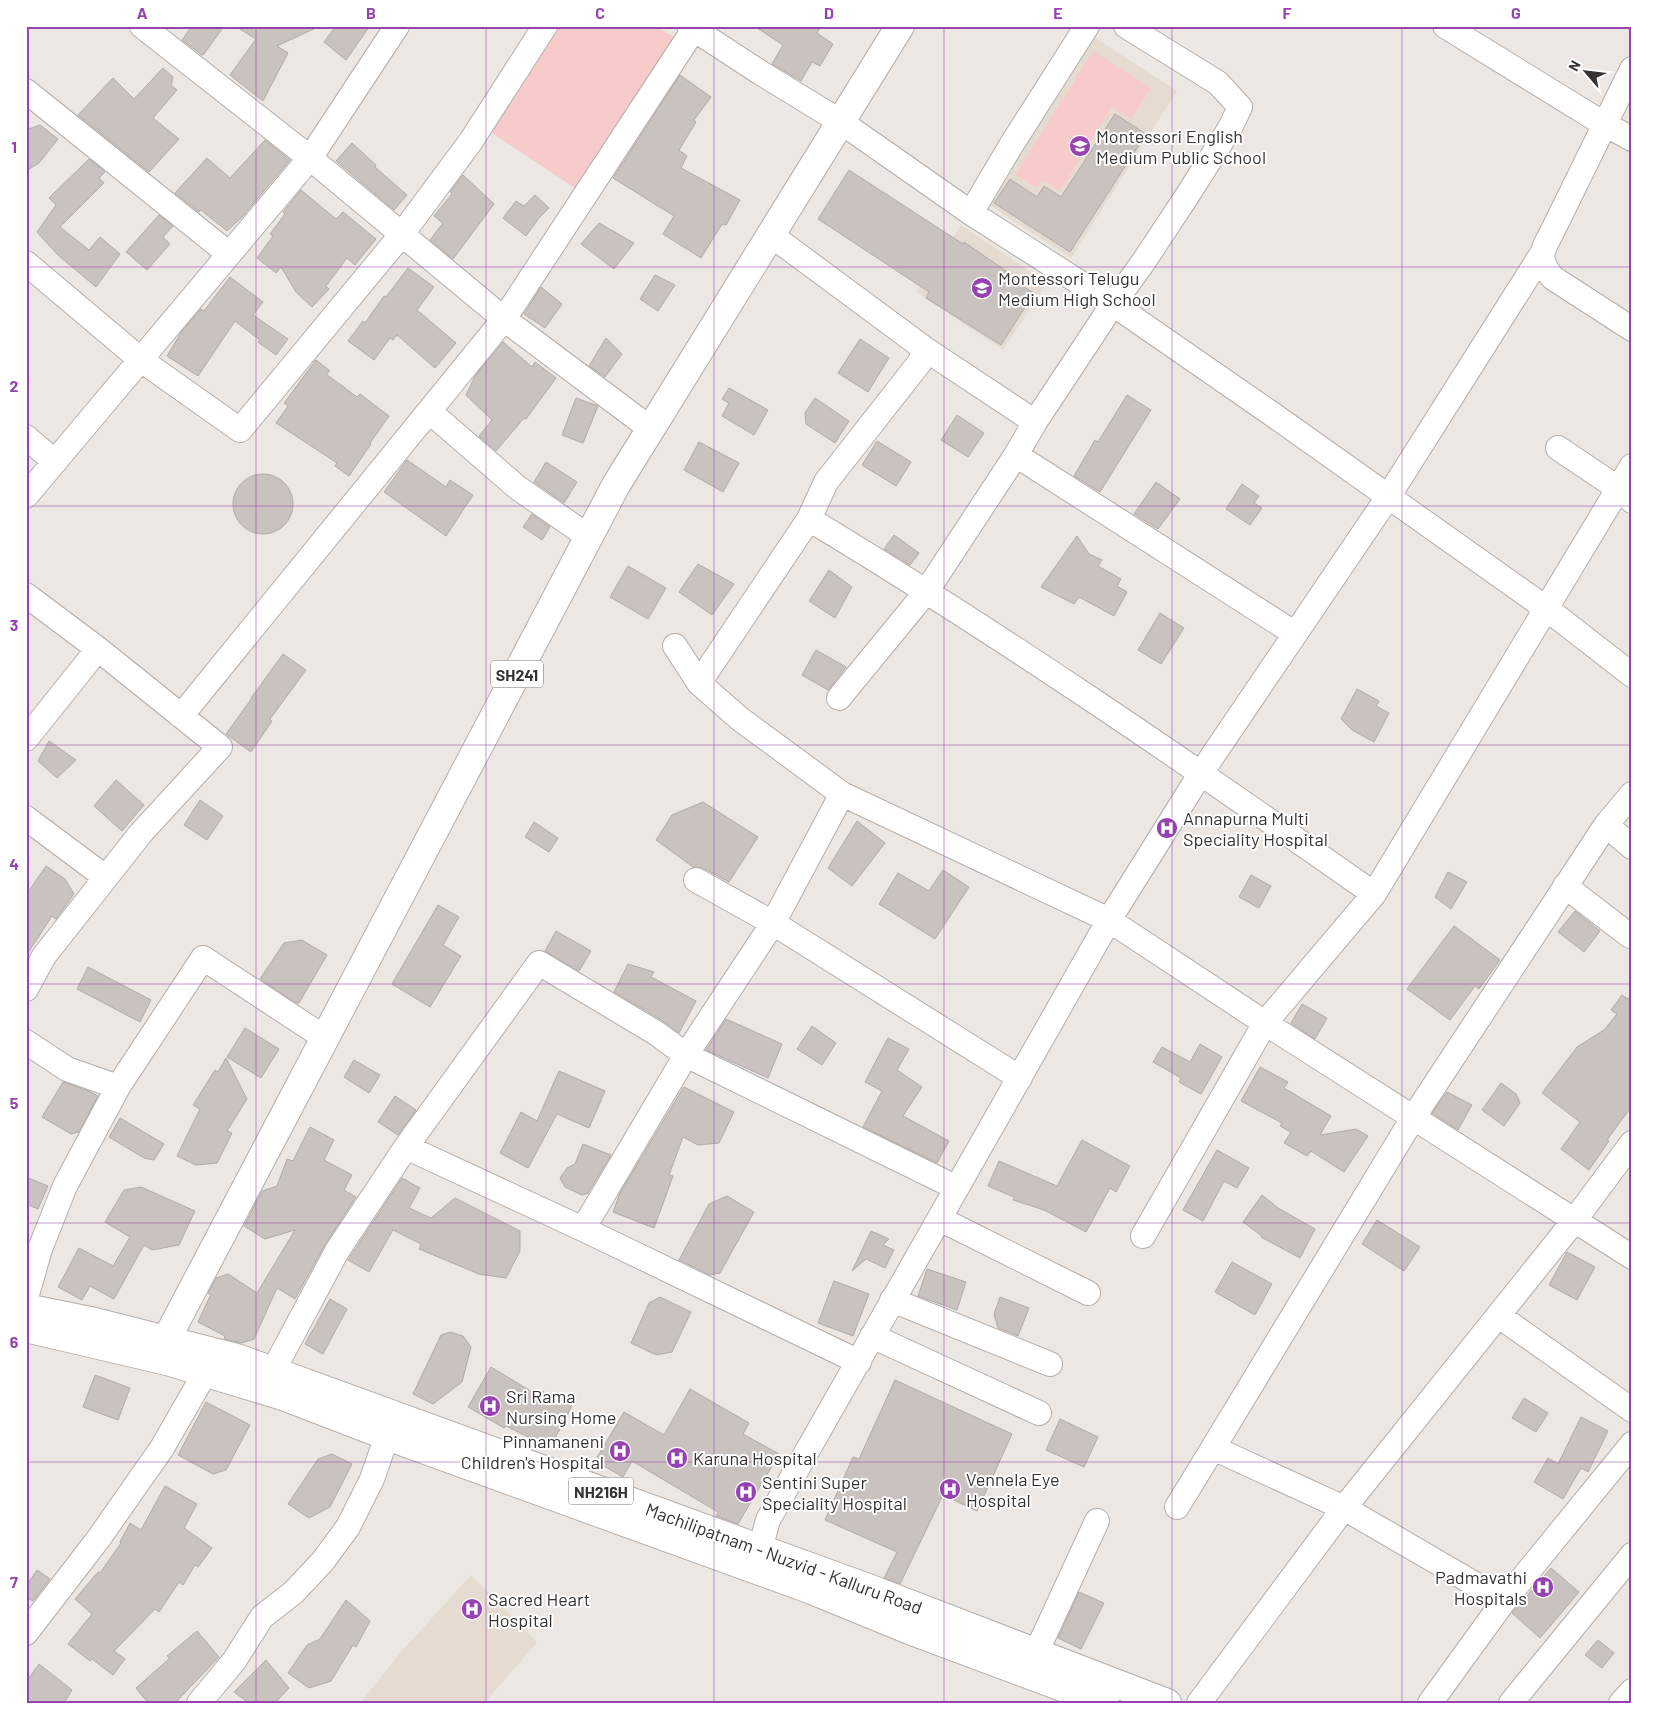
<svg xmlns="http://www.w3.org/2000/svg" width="1658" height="1729" font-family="Barlow,sans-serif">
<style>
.built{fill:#e6dbd1}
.green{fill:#f6cbc9}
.building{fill:#c9c2bf;stroke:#b2aaa8}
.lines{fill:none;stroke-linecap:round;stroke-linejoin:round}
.minor-casing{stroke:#b4aeaa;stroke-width:26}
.major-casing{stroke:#b4aeaa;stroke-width:30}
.highway-casing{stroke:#b4aeaa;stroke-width:30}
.minor{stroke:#fff;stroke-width:24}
.major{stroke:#fff;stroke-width:28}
.highway{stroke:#fff;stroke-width:28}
.grid{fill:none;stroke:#9643b1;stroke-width:1;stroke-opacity:0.55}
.labels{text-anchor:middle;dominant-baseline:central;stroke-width:4;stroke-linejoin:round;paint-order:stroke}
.shield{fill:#fff;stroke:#72706f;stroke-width:1}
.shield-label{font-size:16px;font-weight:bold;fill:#353331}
.poi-label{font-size:18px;fill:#353331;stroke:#fff;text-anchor:start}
.street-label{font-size:18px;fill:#353331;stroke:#fff}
.neatline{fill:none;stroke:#9643b1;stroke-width:2}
.grid-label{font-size:16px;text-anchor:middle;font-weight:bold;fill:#9643b1}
</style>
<rect width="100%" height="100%" fill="#ece7e2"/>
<path class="built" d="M 1089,34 L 1177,91 L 1071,258 L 983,201 Z
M 961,225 L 1047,283 L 1003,350 L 916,292 Z
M 471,1575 L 537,1642 L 536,1644 L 484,1703 L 360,1703 L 401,1652 Z"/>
<path class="green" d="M 554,26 L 657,26 L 678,40 L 578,190 L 486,129 Z
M 1093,51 L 1151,88 L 1131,119 L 1112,107 L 1060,191 L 1042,180 L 1037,188 L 1015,175 Z"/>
<path class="building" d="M 192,26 L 224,26 L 204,54 L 202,55 L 182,40 Z
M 235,26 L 320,26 L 277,46 L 288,53 L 263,101 L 230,75 L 256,39 Z
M 336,26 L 370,26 L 346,60 L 324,42 Z
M 754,26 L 821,26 L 817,33 L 833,44 L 820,66 L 812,62 L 801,81 L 772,64 L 783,45 Z
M 163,68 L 173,77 L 171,85 L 177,90 L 153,118 L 179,139 L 149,172 L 78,115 L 113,78 L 134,99 Z
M 680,75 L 711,97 L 694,120 L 696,122 L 679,150 L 687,156 L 681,168 L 740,200 L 726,225 L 722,224 L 701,258 L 663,234 L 674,216 L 613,178 Z
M 1115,114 L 1146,134 L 1070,252 L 994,203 L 1010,179 L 1037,197 L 1044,186 L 1061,197 Z
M 40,125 L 58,139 L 39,163 L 26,171 L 26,130 Z
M 265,140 L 290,160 L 242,217 L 227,231 L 201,210 L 199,212 L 175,193 L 207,158 L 230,178 Z
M 352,143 L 376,165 L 375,167 L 407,195 L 394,210 L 336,161 Z
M 89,159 L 105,172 L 99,178 L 104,183 L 60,227 L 89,250 L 100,237 L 120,254 L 96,287 L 58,255 L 37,232 L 56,205 L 49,198 Z
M 849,170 L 963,244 L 964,242 L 1009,273 L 1006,276 L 1034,293 L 1001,345 L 926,298 L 929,292 L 818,219 Z
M 463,175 L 494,204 L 453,259 L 430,240 L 443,223 L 434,216 L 452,194 L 450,192 Z
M 301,190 L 336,219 L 343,212 L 376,239 L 355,265 L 347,258 L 326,286 L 329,289 L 312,307 L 296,292 L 281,267 L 276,273 L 257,258 L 273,236 L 270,234 L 285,214 L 283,212 Z
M 535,195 L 549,208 L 539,218 L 526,236 L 503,218 L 516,201 L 524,206 Z
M 159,215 L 173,226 L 163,237 L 170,244 L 147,270 L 126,252 Z
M 599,223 L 634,243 L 614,269 L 581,244 Z
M 408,268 L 434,287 L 417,310 L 456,343 L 435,368 L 397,335 L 393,340 L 390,338 L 374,360 L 348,341 L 363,321 L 365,323 L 384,296 L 386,297 Z
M 655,275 L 675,285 L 658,311 L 640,299 Z
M 230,277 L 263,302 L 253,315 L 288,339 L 276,355 L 258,342 L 260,340 L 235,321 L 198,376 L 167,356 L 182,331 L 201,309 L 204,311 Z
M 541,287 L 562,304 L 545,328 L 524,314 Z
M 606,338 L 622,354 L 605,377 L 589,366 Z
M 860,339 L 889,358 L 868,392 L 838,373 Z
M 503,342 L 532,367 L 535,362 L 556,378 L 526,419 L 524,418 L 496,451 L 479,436 L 492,420 L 466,395 L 475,376 Z
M 316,360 L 330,371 L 326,374 L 357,397 L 360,394 L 389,416 L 370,443 L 371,444 L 349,476 L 335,466 L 337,463 L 276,423 L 288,406 L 284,403 Z
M 729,388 L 768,410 L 754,435 L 722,416 L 729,403 L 722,399 Z
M 1127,395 L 1151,410 L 1100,492 L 1074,476 L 1095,440 L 1098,442 Z
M 576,398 L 598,406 L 583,443 L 562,435 Z
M 815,398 L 849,421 L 835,443 L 806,424 L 805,413 Z
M 957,415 L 984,433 L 968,457 L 941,440 Z
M 877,441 L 911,462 L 896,486 L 862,465 Z
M 699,442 L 739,463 L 723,492 L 684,470 Z
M 407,460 L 446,487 L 450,480 L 473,495 L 446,536 L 384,492 Z
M 546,462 L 577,482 L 564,503 L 534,482 Z
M233 504a30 30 0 1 1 60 0a30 30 0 1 1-60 0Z
M 1156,482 L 1180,499 L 1158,529 L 1134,514 Z
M 1242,484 L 1259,496 L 1254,503 L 1262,508 L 1250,525 L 1226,509 Z
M 532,514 L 550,527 L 542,540 L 523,527 Z
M 894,535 L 919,553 L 910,565 L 884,549 Z
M 1077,536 L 1089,554 L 1102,560 L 1098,566 L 1121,579 L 1117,586 L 1127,592 L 1114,616 L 1079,597 L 1074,604 L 1041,587 Z
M 698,564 L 734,584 L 712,615 L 679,592 Z
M 628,566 L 666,588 L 648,619 L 610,597 Z
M 829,570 L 852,587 L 835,618 L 809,601 Z
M 1160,613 L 1184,628 L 1161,664 L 1138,650 Z
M 816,650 L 846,667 L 828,690 L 802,675 Z
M 283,654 L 306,670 L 270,719 L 272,721 L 251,752 L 226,734 L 252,698 L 251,698 Z
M 1357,689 L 1379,701 L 1376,706 L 1389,713 L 1374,742 L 1352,730 L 1341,719 Z
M 49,741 L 76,760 L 57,778 L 38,761 Z
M 116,780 L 144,805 L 122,831 L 94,806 Z
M 200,800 L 223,816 L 207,840 L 184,825 Z
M 703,802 L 758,837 L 729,882 L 703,868 L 693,867 L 656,840 L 672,815 Z
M 857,821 L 885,843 L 852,886 L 828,868 Z
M 534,822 L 558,838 L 549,852 L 525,837 Z
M 46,866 L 65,879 L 74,894 L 56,919 L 52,916 L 26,956 L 26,895 Z
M 943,870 L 969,887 L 935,939 L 879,904 L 898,873 L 929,891 Z
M 1448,872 L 1467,882 L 1451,909 L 1435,897 Z
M 1251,875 L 1271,886 L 1259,908 L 1239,897 Z
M 438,905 L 459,917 L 443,945 L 461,956 L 430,1007 L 392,984 Z
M 1575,911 L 1600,931 L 1584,952 L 1558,932 Z
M 1454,926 L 1500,960 L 1479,989 L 1475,986 L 1450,1020 L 1407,989 Z
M 556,931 L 591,951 L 579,971 L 545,951 Z
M 302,940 L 327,955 L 299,1003 L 296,1003 L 260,979 L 284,943 Z
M 628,964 L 654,972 L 651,977 L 696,1001 L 679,1033 L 663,1021 L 614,992 Z
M 88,967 L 151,1000 L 140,1022 L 77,989 Z
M 1632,994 L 1632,1106 L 1607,1140 L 1609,1141 L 1589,1170 L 1561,1149 L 1580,1122 L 1542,1093 L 1577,1047 L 1604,1030 L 1617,1014 L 1611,1010 L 1622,995 L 1628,999 Z
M 1302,1004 L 1327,1018 L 1315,1039 L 1291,1023 Z
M 726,1019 L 782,1044 L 768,1078 L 706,1050 Z
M 812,1026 L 836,1043 L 822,1065 L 797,1049 Z
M 245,1028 L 279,1049 L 261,1078 L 227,1057 Z
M 888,1038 L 909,1049 L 897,1070 L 922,1087 L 903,1116 L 949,1141 L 937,1163 L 863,1127 L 882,1091 L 865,1082 Z
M 1200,1044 L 1222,1057 L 1201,1094 L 1179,1082 L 1181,1078 L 1153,1062 L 1162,1047 L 1190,1062 Z
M 226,1058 L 247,1099 L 227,1131 L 232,1133 L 217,1163 L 196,1165 L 177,1156 L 200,1109 L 193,1105 L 215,1070 L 218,1072 Z
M 354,1060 L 380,1075 L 369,1093 L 344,1077 Z
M 1260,1067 L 1288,1082 L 1284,1088 L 1331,1116 L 1320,1135 L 1356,1129 L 1368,1136 L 1344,1172 L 1311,1151 L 1307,1156 L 1284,1143 L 1291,1132 L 1280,1126 L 1282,1123 L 1241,1101 Z
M 559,1071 L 605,1091 L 589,1128 L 557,1114 L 528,1168 L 500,1153 L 521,1112 L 537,1121 Z
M 63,1082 L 89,1091 L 98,1096 L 79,1132 L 71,1134 L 42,1117 Z
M 1501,1083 L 1516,1094 L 1520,1103 L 1504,1126 L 1482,1110 Z
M 684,1087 L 734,1112 L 719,1143 L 698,1145 L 683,1137 L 669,1175 L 673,1176 L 654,1228 L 613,1212 L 620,1193 L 683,1088 Z
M 1447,1092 L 1472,1105 L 1458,1130 L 1432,1113 Z
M 395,1096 L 416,1110 L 398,1135 L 378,1122 Z
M 120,1118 L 164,1144 L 154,1160 L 144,1158 L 109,1137 Z
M 310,1127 L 334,1140 L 324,1160 L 352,1175 L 344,1190 L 356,1197 L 326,1243 L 295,1299 L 277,1288 L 254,1339 L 242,1343 L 224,1339 L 225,1336 L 198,1322 L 211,1294 L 208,1293 L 216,1278 L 228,1274 L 257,1293 L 295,1230 L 265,1239 L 244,1226 L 262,1191 L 277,1186 L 287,1159 L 293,1161 Z
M 1082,1140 L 1130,1166 L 1116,1192 L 1110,1188 L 1086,1232 L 1044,1210 L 1013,1200 L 1014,1197 L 988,1186 L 999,1161 L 1057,1186 Z
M 583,1144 L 611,1155 L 588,1193 L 582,1195 L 565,1187 L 560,1178 L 567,1168 L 575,1164 Z
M 1217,1150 L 1249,1168 L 1237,1188 L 1224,1181 L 1203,1221 L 1183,1210 Z
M 26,1177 L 48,1186 L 38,1209 L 26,1204 Z
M 402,1178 L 420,1188 L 409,1208 L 431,1218 L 455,1198 L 520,1231 L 520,1251 L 506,1278 L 479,1274 L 419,1249 L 421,1244 L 393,1230 L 369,1272 L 348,1260 Z
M 141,1187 L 195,1211 L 179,1245 L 152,1250 L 144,1245 L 114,1299 L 90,1286 L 82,1300 L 58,1287 L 79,1248 L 113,1266 L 130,1237 L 105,1222 L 124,1190 Z
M 1262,1195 L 1278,1208 L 1315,1229 L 1300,1258 L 1261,1237 L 1262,1236 L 1243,1222 Z
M 727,1196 L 754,1212 L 720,1273 L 710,1275 L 679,1260 L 709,1204 Z
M 1377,1220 L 1420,1247 L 1404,1271 L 1362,1244 Z
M 871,1231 L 889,1239 L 883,1245 L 894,1250 L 885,1268 L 866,1259 L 852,1271 Z
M 1567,1252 L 1595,1267 L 1577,1300 L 1549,1285 Z
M 1232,1262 L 1272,1284 L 1255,1315 L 1215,1292 Z
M 927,1269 L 966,1282 L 957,1310 L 918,1296 Z
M 834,1281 L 869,1294 L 853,1336 L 818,1323 Z
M 660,1297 L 691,1312 L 672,1352 L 656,1355 L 631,1343 L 649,1303 Z
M 1000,1297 L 1029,1308 L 1018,1336 L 998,1328 L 994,1314 Z
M 330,1299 L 347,1309 L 323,1354 L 305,1344 Z
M 450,1332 L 463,1336 L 471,1347 L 462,1382 L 433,1404 L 413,1394 L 441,1335 Z
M 491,1367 L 539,1396 L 542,1391 L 572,1406 L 550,1448 L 506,1426 L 504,1428 L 468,1407 Z
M 95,1375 L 130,1388 L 118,1420 L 83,1407 Z
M 895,1380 L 1012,1434 L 977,1511 L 943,1495 L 900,1584 L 884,1578 L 897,1552 L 825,1520 L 853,1457 L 859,1459 Z
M 690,1389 L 749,1423 L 743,1434 L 779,1454 L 738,1524 L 716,1516 L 718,1512 L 632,1461 L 623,1477 L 595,1461 L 624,1412 L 664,1435 Z
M 1524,1398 L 1548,1413 L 1536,1432 L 1512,1418 Z
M 206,1402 L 250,1425 L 226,1470 L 213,1474 L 178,1455 Z
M 1581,1417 L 1608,1431 L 1588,1472 L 1581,1468 L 1563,1499 L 1534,1482 L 1548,1458 L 1558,1464 Z
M 1060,1419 L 1098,1437 L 1084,1467 L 1046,1450 Z
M 332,1454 L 352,1464 L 330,1507 L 309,1518 L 288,1504 L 318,1459 Z
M 165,1486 L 197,1504 L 184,1528 L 212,1548 L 198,1567 L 195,1565 L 183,1585 L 179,1582 L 159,1612 L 155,1609 L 114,1651 L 125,1659 L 113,1675 L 92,1659 L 90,1661 L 68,1644 L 92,1614 L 75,1599 L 98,1572 L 100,1573 L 121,1543 L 120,1542 L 130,1523 L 141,1530 Z
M 1551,1568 L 1579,1592 L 1540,1638 L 1512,1613 Z
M 37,1570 L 50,1579 L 33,1601 L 26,1597 L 26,1586 Z
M 1079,1592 L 1104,1603 L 1081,1649 L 1058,1638 Z
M 346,1600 L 370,1621 L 356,1647 L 353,1645 L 331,1681 L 309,1688 L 288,1673 L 307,1645 L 320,1639 Z
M 197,1631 L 219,1657 L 175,1703 L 148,1703 L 136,1688 L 170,1658 L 167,1656 Z
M 1598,1640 L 1614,1653 L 1602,1668 L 1585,1655 Z
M 266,1660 L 289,1688 L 275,1703 L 249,1703 L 234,1692 Z
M 39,1664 L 72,1690 L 64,1703 L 36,1703 L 26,1697 L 26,1682 Z"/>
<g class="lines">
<g class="minor-casing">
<path id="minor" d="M 142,26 L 310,158 L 504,319 L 651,429
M 689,26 L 761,73 L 841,122 L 971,213 L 1113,304 L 1272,414 L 1547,609 L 1632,675
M 1445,26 L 1604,124 L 1632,139
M 1632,69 L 1554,228 C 1543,250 1535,257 1553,278 L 1632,329
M 26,91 L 229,254
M 971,213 L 1010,147 L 1087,26
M 771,235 L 925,349 L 1035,422
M 26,263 L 141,360 L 240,430 L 402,234 L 471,141 L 545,26
M 430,412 L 518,488 L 589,537
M 26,437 L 55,462
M 1558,448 L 1619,489 L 1632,501
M 1016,455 L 1294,633
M 26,496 L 310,158 L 397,26
M 809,519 C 1003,636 1189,764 1374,894
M 26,595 L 98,649 L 220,747 L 141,833 L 44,956 L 26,989
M 675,646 L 699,683 L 740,719 L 842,794 L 1109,920 L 1265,1023 L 1632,1257
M 699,683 L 809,519 L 826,482 L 920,362 L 925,349
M 839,698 L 926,592 L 1016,455 L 1035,422 L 1113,304 L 1142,264 L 1187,196 L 1230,128 L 1240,107 L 1218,83 L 1126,26
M 181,716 L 504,319 L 696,26
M 26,739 L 98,649
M 26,818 L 105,877
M 1606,825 L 1632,847
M 696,880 L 773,923 L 1020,1078
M 1565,886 L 1630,936
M 26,1042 L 67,1069 L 118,1087
M 406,1147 L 583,1229 L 859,1362
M 940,1219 L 1088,1293
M 583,1229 L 686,1055 L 773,923 L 842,794
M 1143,1236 L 1265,1023 L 1374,894 L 1632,466
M 26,1298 L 40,1249 L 65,1186 L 118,1087 L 203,958 L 325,1038
M 892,1300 L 1050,1364
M 1499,1316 L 1632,1410
M 872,1336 L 1039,1413
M 273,1371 L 337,1251 L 406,1147 L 539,963 L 656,1033 L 686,1055 L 957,1188
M 1177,1507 L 1213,1448
M 751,1565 L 760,1549 L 768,1520 L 1109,920 L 1201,773 L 1388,497 L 1543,252
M 1504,1601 L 1344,1508 L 1213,1448 L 1413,1118 L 1606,825 L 1632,794
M 26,1633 L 99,1538 L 162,1448 L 205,1373
M 1036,1653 L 1097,1521
M 199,1703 L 234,1661 L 262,1617 L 294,1592 L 323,1561 L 348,1527 L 372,1479 L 387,1436
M 1199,1703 L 1344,1508 L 1574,1221 L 1632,1143
M 1430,1703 L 1504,1601 L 1632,1444
M 1511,1703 L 1632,1555
M 1621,1703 L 1632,1691"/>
</g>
<g class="major-casing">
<path id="major" d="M 166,1340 L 616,485 L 900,26"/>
</g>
<g class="highway-casing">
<path id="highway" d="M 26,1308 L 95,1322 L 237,1358 L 868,1588 L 1167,1703
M 26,1328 L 167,1361 L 283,1396 L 387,1436 L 812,1590 L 917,1633 L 1105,1703"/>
</g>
<use href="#minor" class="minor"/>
<use href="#major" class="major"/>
<use href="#highway" class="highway"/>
</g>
<path class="grid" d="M 256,26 L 256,1703M 486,26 L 486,1703M 714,26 L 714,1703M 944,26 L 944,1703M 1172,26 L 1172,1703M 1402,26 L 1402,1703M 26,267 L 1632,267M 26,506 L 1632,506M 26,745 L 1632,745M 26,984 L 1632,984M 26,1223 L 1632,1223M 26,1462 L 1632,1462"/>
<defs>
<g id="school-disc" transform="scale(1.125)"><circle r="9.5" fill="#9643b1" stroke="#fff"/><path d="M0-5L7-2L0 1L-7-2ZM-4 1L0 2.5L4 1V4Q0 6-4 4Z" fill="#fff"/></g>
<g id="hospital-disc" transform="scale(1.125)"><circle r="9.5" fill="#9643b1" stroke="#fff"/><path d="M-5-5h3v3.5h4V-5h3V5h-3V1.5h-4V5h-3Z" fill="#fff"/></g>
</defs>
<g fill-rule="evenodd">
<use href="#school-disc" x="1080" y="146"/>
<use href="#school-disc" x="982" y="288"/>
<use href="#hospital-disc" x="1167" y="828"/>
<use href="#hospital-disc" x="490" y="1406"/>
<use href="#hospital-disc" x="620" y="1451"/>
<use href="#hospital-disc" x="677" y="1458"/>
<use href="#hospital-disc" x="950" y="1489"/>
<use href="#hospital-disc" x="746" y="1492"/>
<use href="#hospital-disc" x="1543" y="1587"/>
<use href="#hospital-disc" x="472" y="1609"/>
</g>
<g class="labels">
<g class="shield">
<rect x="491" y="660.5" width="52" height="27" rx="4"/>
<rect x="568.5" y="1477.5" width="65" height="27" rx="4"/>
</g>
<g class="shield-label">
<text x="517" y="674">SH241</text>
<text x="601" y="1491">NH216H</text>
</g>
<g class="poi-label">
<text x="1096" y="136">Montessori English<tspan x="1096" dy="21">Medium Public School</tspan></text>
<text x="998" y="278">Montessori Telugu<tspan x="998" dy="21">Medium High School</tspan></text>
<text x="1183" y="818">Annapurna Multi<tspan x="1183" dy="21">Speciality Hospital</tspan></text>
<text x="506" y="1396">Sri Rama<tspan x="506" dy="21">Nursing Home</tspan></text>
<text x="604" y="1441" text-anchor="end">Pinnamaneni<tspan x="604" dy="21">Children's Hospital</tspan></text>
<text x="693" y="1458">Karuna Hospital</text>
<text x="966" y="1479">Vennela Eye<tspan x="966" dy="21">Hospital</tspan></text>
<text x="762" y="1482">Sentini Super<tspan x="762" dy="21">Speciality Hospital</tspan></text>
<text x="1527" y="1577" text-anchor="end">Padmavathi<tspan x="1527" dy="21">Hospitals</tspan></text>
<text x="488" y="1599">Sacred Heart<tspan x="488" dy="21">Hospital</tspan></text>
</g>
<g class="street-label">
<text transform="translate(784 1558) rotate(20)">Machilipatnam - Nuzvid - Kalluru Road</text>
</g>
</g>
<rect width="1658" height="1729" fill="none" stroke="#ffffff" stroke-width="55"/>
<g transform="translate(1586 72) rotate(298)" stroke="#ffffff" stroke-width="4" paint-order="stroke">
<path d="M0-4L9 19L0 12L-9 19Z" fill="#353331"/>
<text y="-8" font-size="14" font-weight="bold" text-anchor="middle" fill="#353331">N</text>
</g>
<rect x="28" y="28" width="1602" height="1674" class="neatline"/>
<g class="grid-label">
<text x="142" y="19">A</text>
<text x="371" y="19">B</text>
<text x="600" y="19">C</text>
<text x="829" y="19">D</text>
<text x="1058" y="19">E</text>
<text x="1287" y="19">F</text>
<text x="1516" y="19">G</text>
<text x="14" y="153">1</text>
<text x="14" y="392">2</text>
<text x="14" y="631">3</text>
<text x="14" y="870">4</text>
<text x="14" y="1109">5</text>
<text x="14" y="1348">6</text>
<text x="14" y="1588">7</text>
</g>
</svg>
